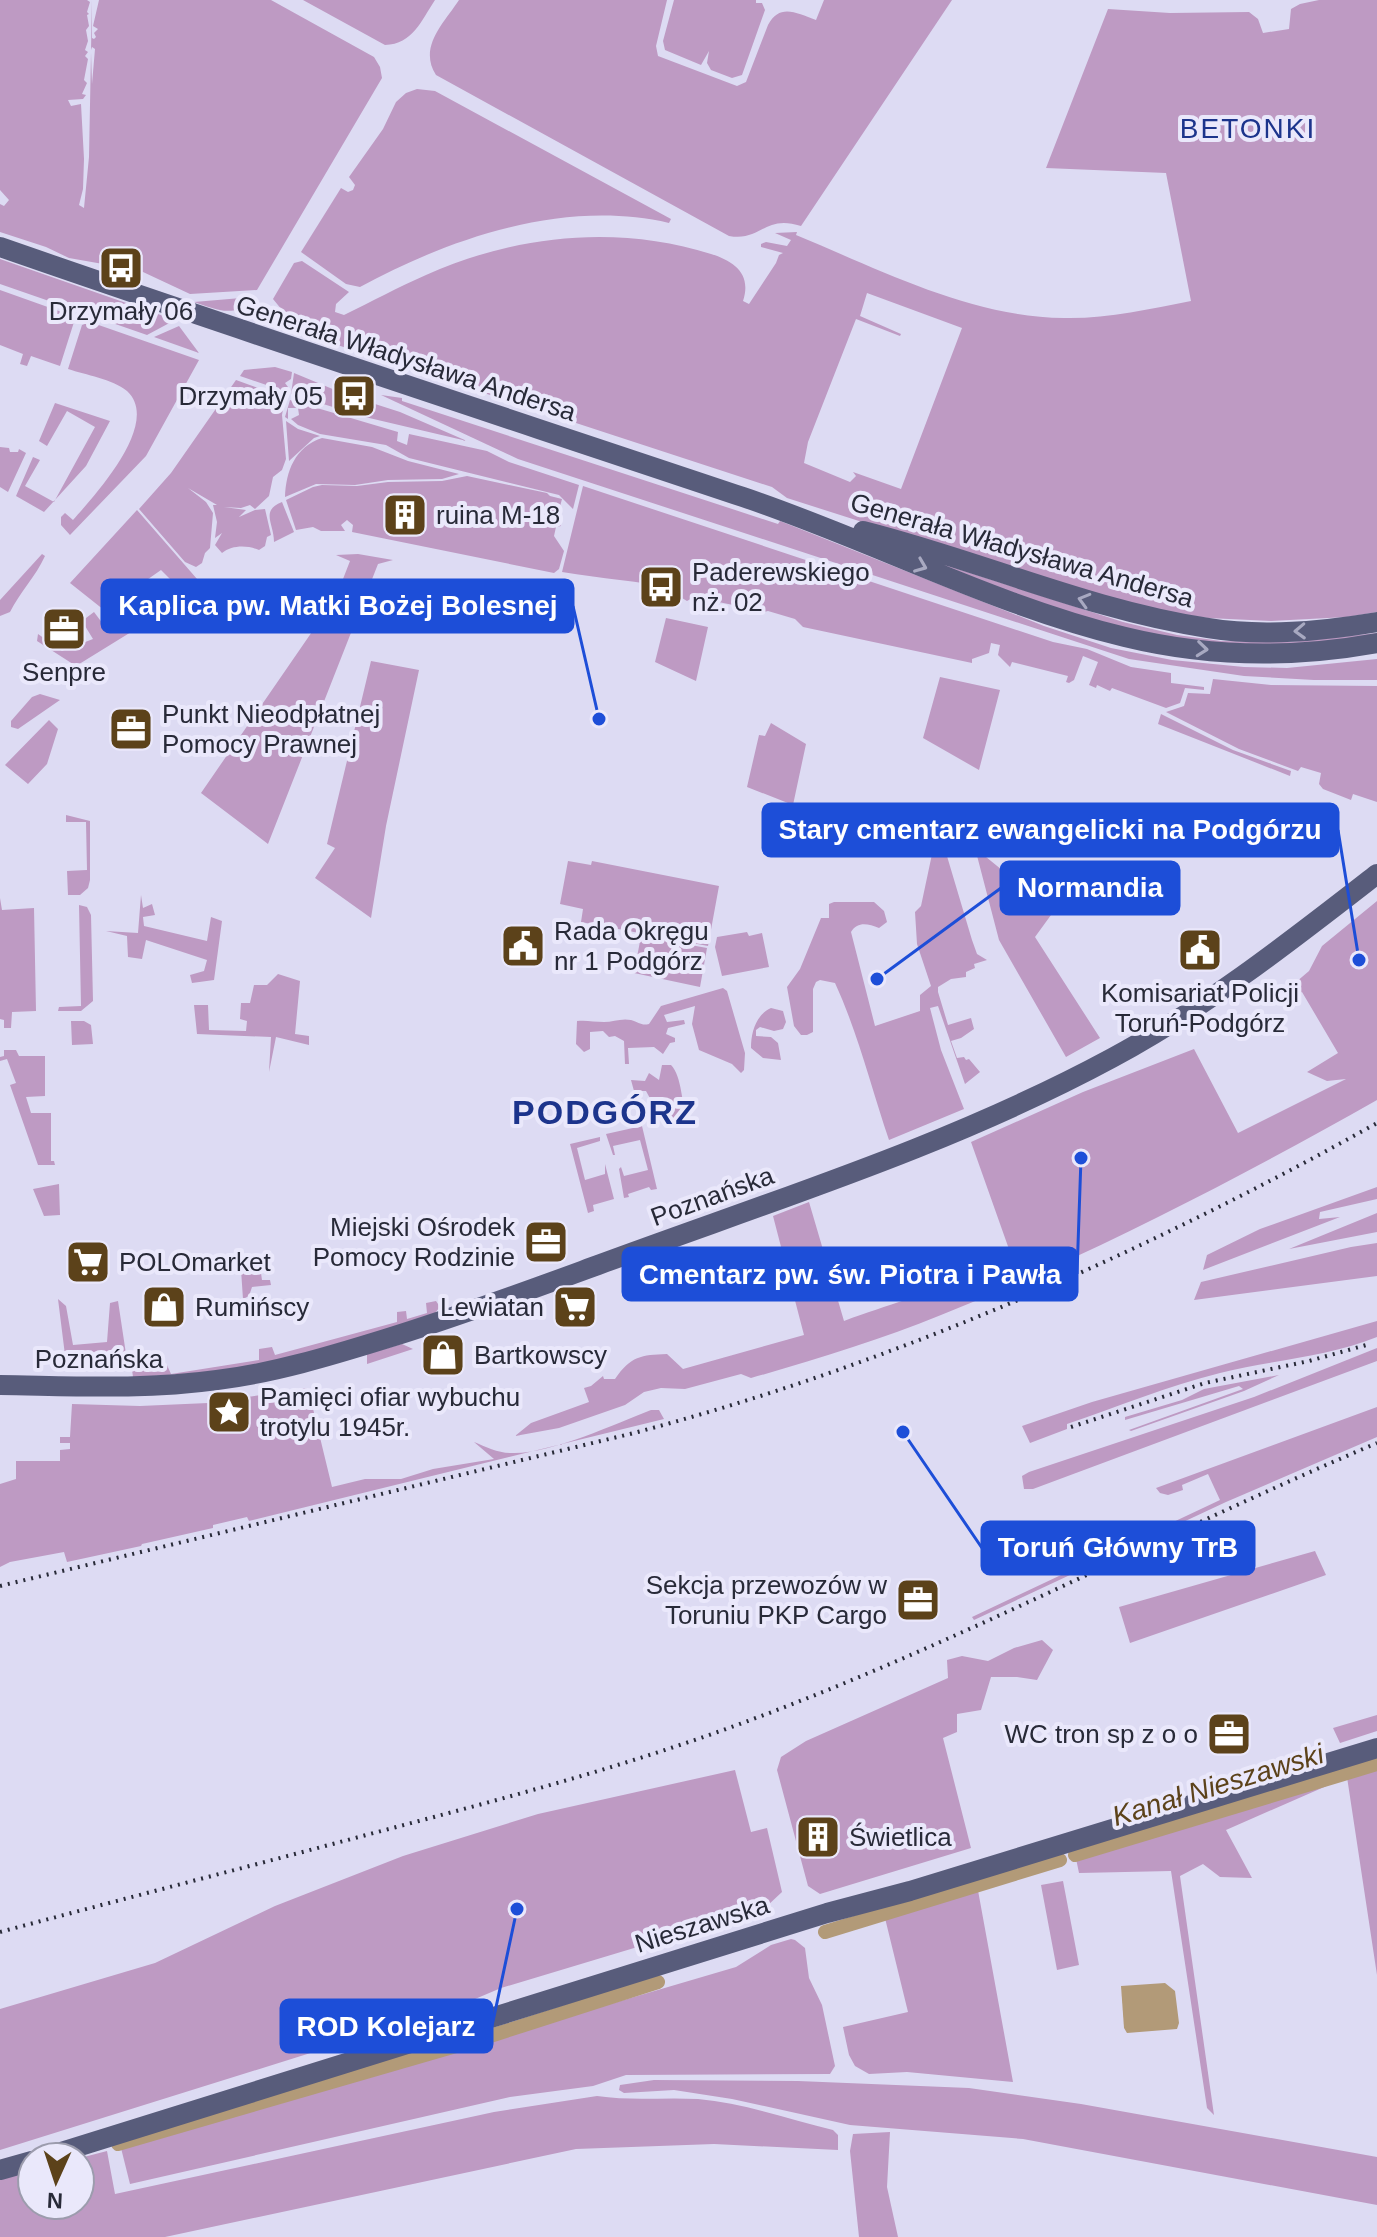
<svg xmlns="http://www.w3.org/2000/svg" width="1377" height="2237" font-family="Helvetica,sans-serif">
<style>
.green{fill:#be9ac3;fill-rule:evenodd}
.water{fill:#b29a78}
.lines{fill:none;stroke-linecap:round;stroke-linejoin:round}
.canal{stroke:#b29a78;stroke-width:14}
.major{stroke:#585c7b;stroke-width:20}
.rail{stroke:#282a38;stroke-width:4;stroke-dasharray:2 6;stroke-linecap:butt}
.oneway{stroke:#a8a9c1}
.labels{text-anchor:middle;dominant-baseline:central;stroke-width:8;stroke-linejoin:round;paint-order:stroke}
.poi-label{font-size:26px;fill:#282a38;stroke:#eae8fb;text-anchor:start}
.street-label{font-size:26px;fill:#282a38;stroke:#eae8fb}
.neighbourhood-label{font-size:28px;letter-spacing:2px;fill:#1c348c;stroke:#eae8fb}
.water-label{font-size:28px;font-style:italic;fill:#5c421a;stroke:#eae8fb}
.district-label{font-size:34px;font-weight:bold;letter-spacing:2px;fill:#1c348c;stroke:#eae8fb}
.leader{fill:none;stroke:#1d4ed8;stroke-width:3}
.callout-dot{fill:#1d4ed8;stroke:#eae8fb;stroke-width:3}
.callout{fill:#1d4ed8;stroke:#1d4ed8;stroke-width:3}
.callout-label{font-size:28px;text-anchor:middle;font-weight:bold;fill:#fff}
</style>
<rect width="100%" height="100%" fill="#dddbf3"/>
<path class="green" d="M 0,0 L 87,0 L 90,2 L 87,12 L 89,14 L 87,15 L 89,26 L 86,30 L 88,41 L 85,50 L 88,52 L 85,56 L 88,59 L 84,80 L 87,83 L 82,94 L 86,95 L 83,99 L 68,100 L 71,106 L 81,104 L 84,159 L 83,189 L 79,205 L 84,208 L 89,157 L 91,53 L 92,84 L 95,49 L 92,47 L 91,50 L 92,0 L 92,38 L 94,39 L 96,37 L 94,33 L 98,29 L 93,26 L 99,0 L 271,0 L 374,57 L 380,67 L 382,78 L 257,290 L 190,294 L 143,272 L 105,259 L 103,264 L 69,258 L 46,247 L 0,232 L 0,204 L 4,206 L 9,200 L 0,190 Z
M 303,0 L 435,0 C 421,21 413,44 385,45 Z
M 459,0 L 667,0 L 656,46 L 658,56 L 737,86 L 746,82 L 768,25 C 780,3 796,13 816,20 L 824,0 L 952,0 L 801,226 C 764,214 761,242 729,236 L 436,75 C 418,47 444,23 459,0 Z
M 674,0 L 756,0 L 756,3 L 762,3 L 765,10 L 742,75 L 732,78 L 711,70 L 707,63 L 709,51 L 701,65 L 665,50 L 663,41 Z
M 1319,0 L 1377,0 L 1377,612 L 1347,617 L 1271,621 L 1208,618 L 1164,612 L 1081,592 L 787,498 L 772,487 L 313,337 L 306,330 L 300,332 L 273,299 L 294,263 L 302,261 L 349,292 L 336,304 L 335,312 L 344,315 C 371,302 398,287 426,275 C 515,235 617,224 711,254 C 734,261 752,274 743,301 L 749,304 L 776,263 L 779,255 L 783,253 L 761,247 L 761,244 L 766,242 L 787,246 L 791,240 L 775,233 L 797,232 L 796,235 C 881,270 970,317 1064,318 C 1106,319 1149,309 1191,301 L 1166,173 L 1046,168 L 1108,9 L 1170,13 L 1249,12 L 1258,19 L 1263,33 L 1289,29 L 1291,9 L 1300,4 ZM 867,293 L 962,328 L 901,489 L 853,472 L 856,476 L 850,482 L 804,463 L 808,442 L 856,319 L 900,336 L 901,334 L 860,316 Z
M 417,89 L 435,91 L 671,219 L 669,223 C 565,199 452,237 360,287 L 346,284 L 301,252 L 341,188 L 348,192 L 353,190 L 355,185 L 349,177 L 383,129 L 396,102 L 406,93 Z
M 0,259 L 175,320 L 147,335 L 0,284 Z
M 0,290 L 73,316 L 74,322 L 60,366 L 31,356 L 27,366 L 20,364 L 23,354 L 0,345 Z
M 253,297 C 237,320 215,309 194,302 Z
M 90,322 L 199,360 L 146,456 L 70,535 L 61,525 L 61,517 L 65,513 L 73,520 C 94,496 162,423 127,391 C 112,379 86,375 68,369 L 82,325 Z
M 179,326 L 199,353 L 154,337 Z
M 275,367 L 292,372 L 291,379 L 285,383 L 288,387 L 285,391 L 290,393 L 240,376 L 244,370 Z
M 294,373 L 347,395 L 400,412 L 467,441 L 365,417 L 291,394 Z
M 236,380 L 285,398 L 282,415 L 286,459 L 282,470 L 273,477 L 269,496 L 255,509 L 250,505 L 241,508 L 224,507 L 246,510 L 239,517 L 255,510 L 265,509 L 271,535 L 267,537 L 265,546 L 259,550 C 247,545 232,545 222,553 L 215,545 L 222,533 L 215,538 L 217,522 L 213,505 L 217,505 L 188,488 L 206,502 L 213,513 L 210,548 L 205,553 L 202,563 L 196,567 L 185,562 L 139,509 L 171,473 Z
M 381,395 L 402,398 L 402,401 L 778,524 L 780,521 L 1044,626 L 1111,648 L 1172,660 L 1244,667 L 1287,668 L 1377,659 L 1377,680 L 1314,680 L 1244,676 L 1129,659 L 518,459 Z
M 290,400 L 398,432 L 397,441 L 407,445 L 409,434 L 487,451 L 509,462 L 579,485 L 573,509 L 559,495 L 409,458 L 386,445 L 320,434 L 298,425 L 291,419 L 299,415 L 298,408 L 288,408 L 288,419 L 285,417 Z
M 55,403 L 110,421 L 86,466 L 44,512 L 16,496 L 33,457 L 40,460 L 25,486 L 54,502 L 95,427 L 67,411 L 47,446 L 39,441 Z
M 286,421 L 298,429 L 320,436 L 314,438 L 289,461 Z
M 322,438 L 372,447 L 408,461 L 459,474 L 442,479 L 388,480 L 355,485 L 316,484 L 285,497 C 286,471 295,447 322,438 Z
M 0,447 L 9,448 L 10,452 L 18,452 L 19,449 L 26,453 L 8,492 L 0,487 Z
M 467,476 L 547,493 L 550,496 L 562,499 L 557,518 L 561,526 L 556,527 L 554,536 L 564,551 L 559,569 L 554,573 L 352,532 L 353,525 L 347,520 L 341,525 L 345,531 L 321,531 L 313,527 L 296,530 L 286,500 L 313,487 L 322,485 L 357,486 L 388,482 L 442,481 Z
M 583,486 L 1053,642 L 1087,649 L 1131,667 L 1171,673 L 1171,683 L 1204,687 L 1204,690 L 1185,688 L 1180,703 L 1166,708 L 1112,688 L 1110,691 L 1097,685 L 1096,688 L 1089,685 L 1098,662 L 1083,656 L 1074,680 L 1069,683 L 1066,682 L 1068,676 L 1012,662 L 1010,667 L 998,655 L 1000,645 L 991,643 L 989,653 L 972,659 L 972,663 L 803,627 L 795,619 L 768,611 L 753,615 L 744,612 L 738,606 L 694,597 L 687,601 L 677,595 L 677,590 C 639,580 601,579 562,572 Z
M 282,502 L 294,532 L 274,542 C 274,523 260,511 282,502 Z
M 137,510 L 204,587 L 76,666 L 37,641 L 38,634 L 62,651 L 93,639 L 82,621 L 94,612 L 109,632 L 178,587 L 161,570 L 104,610 L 70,583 Z
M 889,547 L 1123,622 L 1177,635 L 1221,641 L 1290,642 L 1377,633 L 1377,636 C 1276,653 1171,645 1073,616 C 1011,597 950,570 889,547 Z
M 42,554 L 45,556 C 36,576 20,592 10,612 L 0,616 L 0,600 Z
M 358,554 L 393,560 L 378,564 L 268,844 L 201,793 L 336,597 L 350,561 L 336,555 Z
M 666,618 L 708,627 L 696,681 L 655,662 Z
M 371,661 L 419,670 L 386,826 L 371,918 L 315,878 L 335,848 L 327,844 Z
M 940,677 L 1000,690 L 979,770 L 923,738 Z
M 1213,679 L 1271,685 L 1377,686 L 1377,802 L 1353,794 L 1351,800 L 1323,789 L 1319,784 L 1321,773 L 1301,767 L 1298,771 L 1239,749 L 1166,712 L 1184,706 L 1188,693 L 1210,694 Z
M 40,694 L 60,700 L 18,729 L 11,727 L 11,721 L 32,697 Z
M 1161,714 L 1233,750 L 1291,771 L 1290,776 L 1158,724 Z
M 49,720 L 58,729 L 47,764 L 28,784 L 5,765 Z
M 771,723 L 806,744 L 793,805 L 747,787 L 759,735 L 765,736 Z
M 66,815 L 90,821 L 90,880 L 88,888 L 80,895 L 68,895 L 67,871 L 87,870 L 86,822 L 66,822 Z
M 938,826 L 972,940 L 977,954 L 987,960 L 974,964 L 975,968 L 966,972 L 966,977 L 951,979 L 938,987 L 938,992 L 948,1025 L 971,1018 L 974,1029 L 961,1038 L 951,1041 L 957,1058 L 964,1057 L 966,1060 L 969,1059 L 980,1072 L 965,1084 L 938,1006 L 930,1008 L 941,1050 L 964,1109 L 889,1140 C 871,1087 858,1033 835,983 L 820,980 L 816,982 L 813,989 L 813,1032 L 807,1035 L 801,1035 L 794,1026 L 787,987 L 800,969 L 821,918 L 829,918 L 829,904 L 834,902 L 874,902 L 884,911 L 887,922 L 879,928 C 868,924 858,921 851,932 L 875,1026 L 920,1011 L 920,995 L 931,986 L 917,944 L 915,912 L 921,906 Z
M 975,848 L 1024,888 L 1051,915 L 1035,937 L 1100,1038 L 1066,1057 L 999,940 Z
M 568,861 L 591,865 L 592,861 L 719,886 L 708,946 L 581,922 L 583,909 L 560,904 Z
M 141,895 L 143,908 L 152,904 L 155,915 L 143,917 L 144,926 L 207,941 L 211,917 L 222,921 L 214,980 L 192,983 L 190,975 L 204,971 L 207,960 L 146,940 L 142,959 L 128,957 L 127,936 L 106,931 L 138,933 Z
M 0,898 L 2,910 L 34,908 L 36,1011 L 12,1012 L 11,1028 L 4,1028 L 4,1020 L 0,1019 Z
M 1377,901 L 1377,1100 C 1237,1179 1091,1255 941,1315 C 879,1340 815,1360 751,1378 L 741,1374 L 685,1389 L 661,1388 L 644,1392 L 625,1405 L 559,1428 L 515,1436 L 531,1423 L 589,1402 L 584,1388 L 591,1386 L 603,1376 L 604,1379 L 615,1379 C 631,1356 641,1355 667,1354 L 683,1369 L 804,1335 L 773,1216 L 809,1202 L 844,1321 C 867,1312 885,1307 908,1299 C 943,1287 977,1269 1010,1252 L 971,1142 L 1083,1092 L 1194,1049 L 1238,1133 L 1346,1079 L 1327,1081 L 1307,1072 L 1338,1053 L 1302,992 L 1293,996 L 1287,995 L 1288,998 L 1276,1004 L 1282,994 L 1309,971 L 1322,946 Z
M 79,905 L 87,907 L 91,915 L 93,1001 L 81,1011 L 58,1011 L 59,1007 L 81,1006 Z
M 747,932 L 749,936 L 762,933 L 769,967 L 722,976 L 715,947 L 717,937 Z
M 641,936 L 707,948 L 700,987 L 634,973 Z
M 278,974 L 300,981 L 295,1034 L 309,1036 L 309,1045 L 276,1037 L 269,1072 L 271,1037 L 197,1034 L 194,1005 L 208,1005 L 209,1030 L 246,1031 L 247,1021 L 240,1019 L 241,1003 L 250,1003 L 254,985 L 267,985 Z
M 723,988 L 727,991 L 745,1053 L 744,1070 L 741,1073 L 732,1064 L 699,1050 L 692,1024 L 695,1006 L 664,1015 L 667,1022 L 684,1020 L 685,1024 L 668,1028 L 666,1034 L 675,1038 L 675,1042 L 670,1043 L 663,1054 L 654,1047 L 628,1048 L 629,1064 L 625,1064 L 624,1041 L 615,1036 L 609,1037 L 603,1031 L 590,1032 L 590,1049 L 584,1052 L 576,1044 L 577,1021 C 587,1020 594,1022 604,1022 C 613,1022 621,1018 631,1020 C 639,1022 641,1026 649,1024 L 661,1006 Z
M 771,1008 L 783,1011 L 786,1022 L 783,1029 L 774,1031 L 760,1027 L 756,1030 L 756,1036 L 771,1037 L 778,1043 L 781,1060 L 763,1058 L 751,1048 C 751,1032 756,1015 771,1008 Z
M 71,1021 L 84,1021 L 91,1025 L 93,1044 L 72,1045 Z
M 4,1050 L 16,1050 L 19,1056 L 45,1056 L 45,1096 L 26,1097 L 31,1113 L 51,1113 L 51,1161 L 54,1161 L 55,1165 L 38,1165 L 10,1085 L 16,1083 L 7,1059 L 0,1061 L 0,1057 L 4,1056 Z
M 662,1065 L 671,1065 C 682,1076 682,1106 687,1122 L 670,1123 L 665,1119 L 661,1106 L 652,1102 L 646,1091 L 634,1091 L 631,1080 L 645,1081 L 649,1073 L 659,1080 Z
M 642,1126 L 657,1189 L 651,1190 L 649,1187 L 628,1194 L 629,1197 L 624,1198 L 619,1169 L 621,1167 L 624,1176 L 648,1170 L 640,1140 L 613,1146 L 615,1155 L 613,1155 L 606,1134 Z
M 600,1137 L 600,1141 L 577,1148 L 585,1180 L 605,1174 L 605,1164 L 614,1199 L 593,1205 L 594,1211 L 588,1213 L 570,1144 Z
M 59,1184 L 60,1215 L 44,1216 L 33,1189 Z
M 1377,1187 L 1377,1199 L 1320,1212 L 1319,1219 L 1340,1217 L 1203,1270 L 1207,1255 L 1260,1229 Z
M 1377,1213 L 1377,1232 L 1289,1249 Z
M 1377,1243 L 1377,1276 L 1194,1300 L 1201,1282 L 1351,1247 Z
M 252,1254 L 260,1266 L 262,1280 L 270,1280 L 271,1285 L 252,1287 L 249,1296 L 243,1299 L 240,1255 Z
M 58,1299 L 66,1306 L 73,1345 L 107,1342 L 110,1303 L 118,1301 L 126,1354 L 66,1363 Z
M 436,1301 L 440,1307 L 434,1314 C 377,1331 320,1353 262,1364 C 219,1372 176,1375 133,1377 L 132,1370 L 167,1365 L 171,1374 L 259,1360 L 259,1349 L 272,1347 L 275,1355 L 397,1322 L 397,1312 L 406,1311 L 407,1319 L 427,1313 L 426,1303 Z
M 1377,1321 L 1377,1337 C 1327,1357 1272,1360 1220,1373 C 1168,1386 1117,1407 1067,1424 L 1067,1429 L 1030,1443 L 1022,1426 L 1092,1402 Z
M 402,1344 L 413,1349 L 367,1364 L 367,1354 Z
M 1377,1348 L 1377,1361 L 1033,1489 L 1024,1489 L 1022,1476 L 1029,1472 L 1254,1397 Z
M 1279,1375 L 1244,1391 L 1131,1431 L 1129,1430 L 1243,1389 L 1239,1386 L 1125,1420 L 1125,1417 L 1182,1400 L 1204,1389 Z
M 308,1388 L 332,1487 L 365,1479 L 401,1479 L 433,1469 L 494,1459 L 474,1442 C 486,1447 498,1453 511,1453 C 548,1455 615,1424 651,1410 L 659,1410 L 664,1419 L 249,1521 L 247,1517 L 213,1525 L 213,1528 L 142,1544 L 141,1546 L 67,1562 L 64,1552 L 10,1562 L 0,1567 L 0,1484 L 16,1479 L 16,1461 L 60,1461 L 60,1450 L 70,1449 L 70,1443 L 60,1443 L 60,1437 L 70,1437 L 72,1404 L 140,1406 L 208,1403 Z
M 1377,1407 L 1377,1437 L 1226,1502 L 974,1620 L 972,1617 L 1220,1500 L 1208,1474 L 1182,1485 L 1183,1490 L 1168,1495 L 1160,1493 L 1156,1488 Z
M 1315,1551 L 1326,1575 L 1130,1643 L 1119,1607 Z
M 1042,1640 L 1053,1650 L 1037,1680 L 1017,1677 L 991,1677 L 981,1710 L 957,1714 L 957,1732 L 943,1738 L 971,1848 L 820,1894 L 808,1886 L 777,1770 L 781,1757 L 806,1741 L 948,1678 L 947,1660 L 962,1656 L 988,1661 L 1014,1648 Z
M 1377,1715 L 1377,1731 L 1340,1743 L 1333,1728 Z
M 1377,1756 L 1377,1975 L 1347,1777 L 1226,1830 L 1252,1878 L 1220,1877 L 1203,1864 L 1180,1876 L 1214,2115 L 1207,2108 L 1171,1871 L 1079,1873 L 1074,1849 Z
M 735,1770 L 751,1832 L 767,1828 L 782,1892 L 767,1906 L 672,1931 L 654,1942 L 501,1988 L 428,2019 L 320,2050 L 0,2150 L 0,2009 L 155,1963 L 275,1906 L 403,1856 L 538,1814 Z
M 1063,1881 L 1079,1965 L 1057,1970 L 1041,1885 Z
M 977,1885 L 1013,2082 L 907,2072 L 869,2074 L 855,2066 L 849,2055 L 843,2027 L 908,2012 L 884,1914 Z
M 791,1939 L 795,1940 L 805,1948 L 809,1978 L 822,2005 L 835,2066 L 830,2074 L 626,2075 L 593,2086 L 510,2097 L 130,2184 L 121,2148 L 736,1967 L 771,1945 Z
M 654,2080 L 798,2081 L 969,2088 L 1081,2104 L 1377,2157 L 1377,2205 L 1023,2139 L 850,2125 L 732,2099 L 674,2090 L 624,2093 L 619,2090 L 620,2085 Z
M 597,2096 C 631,2101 664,2097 698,2099 C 743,2103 789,2119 833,2130 L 838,2135 L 838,2150 L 714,2144 L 576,2149 L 165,2237 L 0,2237 L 0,2176 L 32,2169 L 32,2205 L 80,2205 L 80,2158 L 107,2151 L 115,2194 L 494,2112 Z
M 890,2132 L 887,2187 L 898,2237 L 859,2237 L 850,2151 L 853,2134 Z"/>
<path class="water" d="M 1165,1983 L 1175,1991 L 1179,2023 L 1177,2029 L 1127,2033 L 1124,2028 L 1121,1986 Z"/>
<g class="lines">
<path class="canal" d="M 1075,1855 L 1377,1764
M 825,1932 L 1060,1860
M 118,2144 L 487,2037 L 658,1982"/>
<path class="major" d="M 0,247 C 247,333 495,414 743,497 C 871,540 993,605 1125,637 C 1207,657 1294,658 1377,643
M 863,531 C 979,560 1089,610 1208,628 C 1263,637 1322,631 1377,622
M 0,1385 C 73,1386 145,1390 217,1380 C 274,1373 330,1356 385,1339 C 457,1317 527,1291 598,1265 C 771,1201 949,1146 1112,1058 C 1207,1007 1292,940 1377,874
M 45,2157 L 827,1913 L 910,1891 L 1377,1748
M 0,2170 L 32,2161"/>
<path class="rail" d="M 1071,1427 L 1205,1383 L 1309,1361 L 1370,1344
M 0,1586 L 630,1434 C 889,1366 1143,1254 1377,1123
M 0,1932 C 123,1899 247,1867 370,1834 C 494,1801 617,1769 737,1725 C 956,1645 1162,1534 1377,1443"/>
</g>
<defs><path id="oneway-chevron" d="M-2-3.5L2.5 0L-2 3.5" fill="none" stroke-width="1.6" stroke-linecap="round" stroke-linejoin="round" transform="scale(2)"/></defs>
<g class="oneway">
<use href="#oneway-chevron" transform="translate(921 566) rotate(22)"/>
<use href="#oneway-chevron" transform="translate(1084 600) rotate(-164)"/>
<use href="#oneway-chevron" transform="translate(1300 631) rotate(178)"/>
<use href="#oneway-chevron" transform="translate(1202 649) rotate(6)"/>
</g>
<defs>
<g id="bus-square" transform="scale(2.3)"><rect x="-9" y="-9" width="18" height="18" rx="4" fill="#5c421a" stroke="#eae8fb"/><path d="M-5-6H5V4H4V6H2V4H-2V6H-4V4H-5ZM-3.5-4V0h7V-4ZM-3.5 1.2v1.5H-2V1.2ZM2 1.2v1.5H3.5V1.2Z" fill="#fff"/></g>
<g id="building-square" transform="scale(2.3)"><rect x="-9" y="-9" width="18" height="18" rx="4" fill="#5c421a" stroke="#eae8fb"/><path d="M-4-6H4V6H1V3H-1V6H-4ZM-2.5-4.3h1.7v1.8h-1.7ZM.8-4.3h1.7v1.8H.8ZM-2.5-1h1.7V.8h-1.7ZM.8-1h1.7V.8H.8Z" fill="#fff"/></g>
<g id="office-square" transform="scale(2.3)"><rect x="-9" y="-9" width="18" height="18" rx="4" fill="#5c421a" stroke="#eae8fb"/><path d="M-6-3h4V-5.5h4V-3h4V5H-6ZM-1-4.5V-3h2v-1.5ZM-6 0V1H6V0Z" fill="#fff"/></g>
<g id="civic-square" transform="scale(2.3)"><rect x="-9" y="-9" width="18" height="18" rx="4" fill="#5c421a" stroke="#eae8fb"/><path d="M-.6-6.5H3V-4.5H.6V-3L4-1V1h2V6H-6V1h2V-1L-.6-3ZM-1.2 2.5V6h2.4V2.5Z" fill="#fff"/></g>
<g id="supermarket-square" transform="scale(2.3)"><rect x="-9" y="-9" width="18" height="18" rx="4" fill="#5c421a" stroke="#eae8fb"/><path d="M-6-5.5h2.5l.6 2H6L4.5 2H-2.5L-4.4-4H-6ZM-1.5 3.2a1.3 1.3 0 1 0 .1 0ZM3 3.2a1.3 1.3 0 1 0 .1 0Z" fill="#fff"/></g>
<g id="shop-square" transform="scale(2.3)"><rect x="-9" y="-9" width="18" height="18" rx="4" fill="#5c421a" stroke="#eae8fb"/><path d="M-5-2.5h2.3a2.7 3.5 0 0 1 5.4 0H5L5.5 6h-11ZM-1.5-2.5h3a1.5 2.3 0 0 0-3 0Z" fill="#fff"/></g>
<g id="sight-square" transform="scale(2.3)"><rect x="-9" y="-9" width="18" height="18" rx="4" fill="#5c421a" stroke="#eae8fb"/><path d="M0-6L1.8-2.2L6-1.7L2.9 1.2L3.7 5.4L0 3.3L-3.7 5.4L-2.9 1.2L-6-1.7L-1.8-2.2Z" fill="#fff"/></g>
</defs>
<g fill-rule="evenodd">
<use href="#bus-square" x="121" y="268"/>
<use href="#bus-square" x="354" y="396"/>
<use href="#building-square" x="405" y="515"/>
<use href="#bus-square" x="661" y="587"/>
<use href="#office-square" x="64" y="629"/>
<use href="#office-square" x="131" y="729"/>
<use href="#civic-square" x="523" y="946"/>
<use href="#civic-square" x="1200" y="950"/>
<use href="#office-square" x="546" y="1242"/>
<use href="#supermarket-square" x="88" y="1262"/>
<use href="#shop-square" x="164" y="1307"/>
<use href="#supermarket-square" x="575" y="1307"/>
<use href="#shop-square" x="443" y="1355"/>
<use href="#sight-square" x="229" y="1412"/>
<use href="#office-square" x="918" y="1600"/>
<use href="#office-square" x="1229" y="1734"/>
<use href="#building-square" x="818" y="1837"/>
</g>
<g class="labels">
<g class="poi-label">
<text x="121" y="311" text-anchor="middle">Drzymały 06</text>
<text x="323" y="396" text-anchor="end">Drzymały 05</text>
<text x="436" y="515">ruina M-18</text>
<text x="692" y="572">Paderewskiego<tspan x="692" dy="30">nż. 02</tspan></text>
<text x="64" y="672" text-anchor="middle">Senpre</text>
<text x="162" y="714">Punkt Nieodpłatnej<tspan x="162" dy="30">Pomocy Prawnej</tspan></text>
<text x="554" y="931">Rada Okręgu<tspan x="554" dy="30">nr 1 Podgórz</tspan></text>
<text x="1200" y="993" text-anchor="middle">Komisariat Policji<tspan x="1200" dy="30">Toruń-Podgórz</tspan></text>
<text x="515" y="1227" text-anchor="end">Miejski Ośrodek<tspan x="515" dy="30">Pomocy Rodzinie</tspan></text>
<text x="119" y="1262">POLOmarket</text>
<text x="195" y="1307">Rumińscy</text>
<text x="544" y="1307" text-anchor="end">Lewiatan</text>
<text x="474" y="1355">Bartkowscy</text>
<text x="260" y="1397">Pamięci ofiar wybuchu<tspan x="260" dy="30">trotylu 1945r.</tspan></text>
<text x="887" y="1585" text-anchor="end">Sekcja przewozów w<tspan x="887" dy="30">Toruniu PKP Cargo</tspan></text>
<text x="1198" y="1734" text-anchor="end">WC tron sp z o o</text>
<text x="849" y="1837">Świetlica</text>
</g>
<g class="street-label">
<text transform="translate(406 358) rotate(18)">Generała Władysława Andersa</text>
<text transform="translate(1022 550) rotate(16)">Generała Władysława Andersa</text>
<text transform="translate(712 1196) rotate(-20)">Poznańska</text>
<text x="99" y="1359">Poznańska</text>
<text transform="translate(702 1924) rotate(-17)">Nieszawska</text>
</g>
<g class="neighbourhood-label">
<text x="1248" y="128">BETONKI</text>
</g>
<g class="water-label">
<text transform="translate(1218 1785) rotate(-17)">Kanał Nieszawski</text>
</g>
<g class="district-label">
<text x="605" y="1112">PODGÓRZ</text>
</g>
</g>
<path class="leader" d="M599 719L573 606M1359 960L1338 830M877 979L1001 888M1081 1158L1077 1274M903 1432L982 1548M517 1909L492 2026"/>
<g class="callout-dot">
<circle cx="599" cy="719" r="8"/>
<circle cx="1359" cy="960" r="8"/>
<circle cx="877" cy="979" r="8"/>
<circle cx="1081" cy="1158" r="8"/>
<circle cx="903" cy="1432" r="8"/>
<circle cx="517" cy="1909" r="8"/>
</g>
<g class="callout">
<rect x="102" y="580" width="471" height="52" rx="8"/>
<rect x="763" y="804" width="575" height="52" rx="8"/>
<rect x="1001" y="862" width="178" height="52" rx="8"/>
<rect x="623" y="1248" width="454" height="52" rx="8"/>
<rect x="982" y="1522" width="272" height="52" rx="8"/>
<rect x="281" y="2000" width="211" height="52" rx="8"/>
</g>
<g class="callout-label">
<text x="338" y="615">Kaplica pw. Matki Bożej Bolesnej</text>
<text x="1050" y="839">Stary cmentarz ewangelicki na Podgórzu</text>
<text x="1090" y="897">Normandia</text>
<text x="850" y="1284">Cmentarz pw. św. Piotra i Pawła</text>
<text x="1118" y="1557">Toruń Główny TrB</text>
<text x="386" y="2036">ROD Kolejarz</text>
</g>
<g transform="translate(56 2181) rotate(183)"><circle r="38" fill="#eae8fb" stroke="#9c9cad" stroke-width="2"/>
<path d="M0-6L14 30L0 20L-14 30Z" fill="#5c421a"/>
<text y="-12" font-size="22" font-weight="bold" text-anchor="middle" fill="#282a38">N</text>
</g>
</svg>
